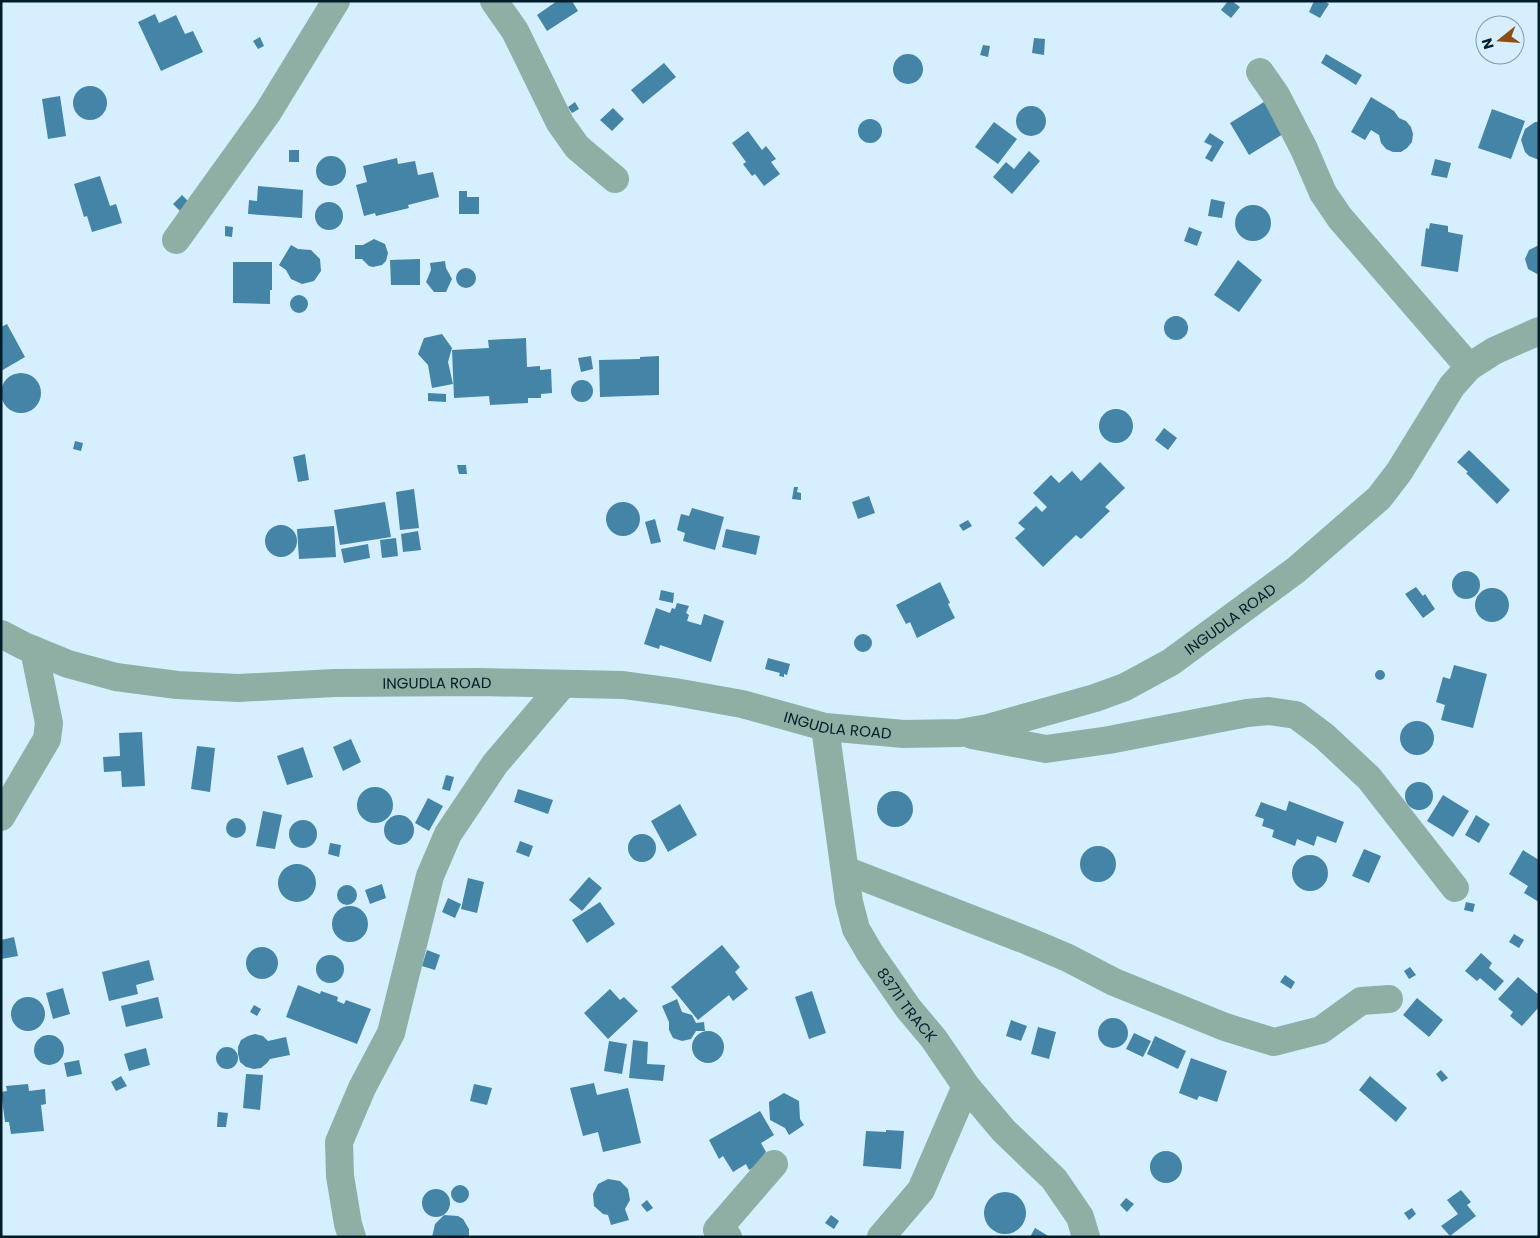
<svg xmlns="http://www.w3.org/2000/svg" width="1540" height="1238" font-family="Poppins,sans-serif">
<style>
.building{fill:#4484a6}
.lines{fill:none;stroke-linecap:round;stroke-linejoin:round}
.minor{stroke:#8fafa5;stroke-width:28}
.labels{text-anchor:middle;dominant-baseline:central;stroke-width:4;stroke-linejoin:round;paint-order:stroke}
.street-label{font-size:15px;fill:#021d2a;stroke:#d6effe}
</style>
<rect width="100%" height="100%" fill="#d6effe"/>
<path class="building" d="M 557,1 L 572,1 L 578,11 L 547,31 L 537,15 Z
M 1228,1 L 1232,1 L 1240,7 L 1231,18 L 1221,10 Z
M 1314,1 L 1324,1 L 1329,4 L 1320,18 L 1309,12 Z
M 155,14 L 159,23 L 176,15 L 185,34 L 193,31 L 203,52 L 161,71 L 138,22 Z
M 260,37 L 264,46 L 258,49 L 253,41 Z
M 1034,38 L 1045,39 L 1044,55 L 1032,53 Z
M 983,45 L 990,46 L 988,57 L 980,55 Z
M 1326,54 L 1362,75 L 1356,85 L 1321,63 Z
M893 69a15 15 0 1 1 30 0a15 15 0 1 1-30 0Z
M 664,63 L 676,77 L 643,104 L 631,90 Z
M73 103a17 17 0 1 1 34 0a17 17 0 1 1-34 0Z
M 60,96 L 66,136 L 48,139 L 42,99 Z
M 1371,97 L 1394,111 L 1399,118 L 1406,121 L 1411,127 L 1413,134 L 1412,142 L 1407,148 L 1401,152 L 1393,152 L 1386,149 L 1381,143 L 1379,135 L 1371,130 L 1365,140 L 1351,132 Z
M 575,102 L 579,109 L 572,113 L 568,107 Z
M 1264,102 L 1283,134 L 1249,155 L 1230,123 Z
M1016 121a15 15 0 1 1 30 0a15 15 0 1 1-30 0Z
M 613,108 L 624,119 L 612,131 L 600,120 Z
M 1492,109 L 1525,121 L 1511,159 L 1478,148 Z
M858 131a12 12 0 1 1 24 0a12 12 0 1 1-24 0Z
M 994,122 L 1017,139 L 998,164 L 975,147 Z
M 1535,122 L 1539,122 L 1539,160 L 1529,156 L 1525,152 L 1521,140 L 1525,129 Z
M 748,131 L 762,150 L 766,146 L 776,159 L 771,162 L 780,174 L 764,186 L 755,174 L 752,176 L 743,164 L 746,162 L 732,143 Z
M 1210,133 L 1224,142 L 1212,162 L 1205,158 L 1212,146 L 1204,142 Z
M 289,150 L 299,150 L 299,162 L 289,162 Z
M 1029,151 L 1040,161 L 1012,194 L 993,177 L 1006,162 L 1014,169 Z
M316 171a15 15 0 1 1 30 0a15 15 0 1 1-30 0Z
M 397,158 L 398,164 L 415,161 L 418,175 L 433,172 L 439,197 L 408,205 L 409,208 L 376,216 L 375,213 L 364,216 L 356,185 L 367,182 L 363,166 Z
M 1435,159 L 1451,163 L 1447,178 L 1431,175 Z
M 100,176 L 110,206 L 116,204 L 122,223 L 92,232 L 87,216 L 84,217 L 74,184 Z
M 258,186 L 303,190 L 302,218 L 248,214 L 249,200 L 257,201 Z
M 459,191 L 467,191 L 467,197 L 479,197 L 479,214 L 459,214 Z
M 182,195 L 191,204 L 182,213 L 173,204 Z
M 1211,199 L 1225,202 L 1222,218 L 1208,216 Z
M315 216a14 14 0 1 1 28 0a14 14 0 1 1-28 0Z
M1235 223a18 18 0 1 1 36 0a18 18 0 1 1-36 0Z
M 1430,223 L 1448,226 L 1448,232 L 1463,235 L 1458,272 L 1421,266 L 1426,228 L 1429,229 Z
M 225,226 L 233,227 L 232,237 L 225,236 Z
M 1189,227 L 1202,232 L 1197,246 L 1184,241 Z
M 374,239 L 385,244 L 388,253 L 386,261 L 382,265 L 373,267 L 369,266 L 362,259 L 355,259 L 355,245 L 363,245 Z
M 291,245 L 298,249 L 311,250 L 320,259 L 321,271 L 314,281 L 302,284 L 291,279 L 286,270 L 279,265 Z
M 1539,245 L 1539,275 L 1528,269 L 1525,259 L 1529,250 Z
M 420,259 L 420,285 L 391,285 L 390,260 Z
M 1238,260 L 1262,280 L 1239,312 L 1214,295 Z
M 445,261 L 446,268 L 452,279 L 446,292 L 434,292 L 426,282 L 431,270 L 430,263 Z
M 233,262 L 272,262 L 272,290 L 270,290 L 270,304 L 233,303 Z
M456 278a10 10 0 1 1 20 0a10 10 0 1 1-20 0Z
M290 304a9 9 0 1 1 18 0a9 9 0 1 1-18 0Z
M1164 328a12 12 0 1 1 24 0a12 12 0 1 1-24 0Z
M 7,324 L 25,357 L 1,371 L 1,327 Z
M 442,334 L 452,348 L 448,362 L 453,384 L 432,388 L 428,365 L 418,354 L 424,338 Z
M 526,338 L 527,367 L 540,366 L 540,370 L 551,369 L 552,393 L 541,394 L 541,398 L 528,398 L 528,403 L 490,405 L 489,396 L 454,398 L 452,350 L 489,348 L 488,340 Z
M 591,356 L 593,369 L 581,372 L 578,358 Z
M 659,356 L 659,395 L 600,397 L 599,360 L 640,359 L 640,357 Z
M1 393a20 20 0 1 1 40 0a20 20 0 1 1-40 0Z
M571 391a11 11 0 1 1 22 0a11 11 0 1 1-22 0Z
M 428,393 L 446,394 L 446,402 L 428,401 Z
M1099 426a17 17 0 1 1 34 0a17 17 0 1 1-34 0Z
M 1164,428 L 1177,438 L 1168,450 L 1155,440 Z
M 75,441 L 83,443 L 81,451 L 73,449 Z
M 1469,450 L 1510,490 L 1497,504 L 1466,473 L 1468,472 L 1457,462 Z
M 305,454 L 309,480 L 298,482 L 293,457 Z
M 1100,462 L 1125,488 L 1105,507 L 1110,511 L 1081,539 L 1076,535 L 1043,567 L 1015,538 L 1025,529 L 1018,523 L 1036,506 L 1042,512 L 1047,507 L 1033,493 L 1051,475 L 1059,483 L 1072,471 L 1081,481 Z
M 457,465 L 466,465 L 467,474 L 459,474 Z
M 794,487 L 798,487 L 797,492 L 801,493 L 801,500 L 792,499 Z
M 414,489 L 419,528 L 400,530 L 396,492 Z
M 869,496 L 875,513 L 858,519 L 852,502 Z
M606 519a17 17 0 1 1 34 0a17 17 0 1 1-34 0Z
M 385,502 L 391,537 L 340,545 L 334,510 Z
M 692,508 L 724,517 L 715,550 L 683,541 L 685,533 L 677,530 L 681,514 L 689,516 Z
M 655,519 L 661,542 L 651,544 L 645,522 Z
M 968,520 L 972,526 L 963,531 L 959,525 Z
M265 541a16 16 0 1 1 32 0a16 16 0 1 1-32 0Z
M 334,526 L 336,557 L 299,559 L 297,529 Z
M 726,529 L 760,536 L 756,555 L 722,547 Z
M 418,531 L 421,550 L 403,552 L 401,534 Z
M 396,538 L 398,556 L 382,558 L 380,540 Z
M 368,544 L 370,558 L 344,563 L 341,549 Z
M1452 585a14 14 0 1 1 28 0a14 14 0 1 1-28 0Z
M 940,582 L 950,603 L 948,604 L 955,618 L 917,638 L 910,622 L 906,624 L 896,605 Z
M 1416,587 L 1423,596 L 1425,594 L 1435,609 L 1423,618 L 1405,594 Z
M1475 605a17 17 0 1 1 34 0a17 17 0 1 1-34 0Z
M 661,590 L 674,593 L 673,603 L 659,600 Z
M 677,603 L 689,606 L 686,613 L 689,615 L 687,621 L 701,625 L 704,614 L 724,621 L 711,662 L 660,645 L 659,649 L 644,644 L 656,608 L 670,613 L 672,608 L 675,609 Z
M854 643a9 9 0 1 1 18 0a9 9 0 1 1-18 0Z
M 768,658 L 790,664 L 787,675 L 784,674 L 784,677 L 779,676 L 780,673 L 765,669 Z
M 1454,665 L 1487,674 L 1473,728 L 1441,720 L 1445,705 L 1436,702 L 1443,677 L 1450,679 Z
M1375 675a5 5 0 1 1 10 0a5 5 0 1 1-10 0Z
M1400 738a17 17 0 1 1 34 0a17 17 0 1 1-34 0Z
M 142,732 L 145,786 L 122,787 L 121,771 L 104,772 L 103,757 L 120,756 L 119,733 Z
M 351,739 L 361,762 L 343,771 L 333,747 Z
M 197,746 L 215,748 L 210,792 L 191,789 Z
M 303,747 L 313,777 L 287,785 L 277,756 Z
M 446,775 L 454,777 L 450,791 L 442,789 Z
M1405 796a14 14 0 1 1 28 0a14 14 0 1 1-28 0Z
M357 805a18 18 0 1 1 36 0a18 18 0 1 1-36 0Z
M 518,789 L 553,800 L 548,814 L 514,802 Z
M877 809a18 18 0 1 1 36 0a18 18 0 1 1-36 0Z
M 1443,795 L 1469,811 L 1453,837 L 1427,821 Z
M 428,798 L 443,806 L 429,831 L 415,823 Z
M 1289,801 L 1344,822 L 1336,843 L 1317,836 L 1314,846 L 1297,839 L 1295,846 L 1272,837 L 1274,830 L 1262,826 L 1264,819 L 1255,816 L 1261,802 L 1286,811 Z
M 680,804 L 697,835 L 668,852 L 651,821 Z
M 263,811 L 282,815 L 275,849 L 256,846 Z
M 1476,815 L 1490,824 L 1479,843 L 1465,835 Z
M384 830a15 15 0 1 1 30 0a15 15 0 1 1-30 0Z
M226 828a10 10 0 1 1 20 0a10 10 0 1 1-20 0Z
M289 834a14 14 0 1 1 28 0a14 14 0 1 1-28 0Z
M628 848a14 14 0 1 1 28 0a14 14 0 1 1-28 0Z
M 520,841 L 533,846 L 529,857 L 516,852 Z
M 330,843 L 341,845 L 339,857 L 328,854 Z
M1080 864a18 18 0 1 1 36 0a18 18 0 1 1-36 0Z
M 1364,849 L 1381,856 L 1369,883 L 1352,876 Z
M 1523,850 L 1539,860 L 1539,902 L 1524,893 L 1528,886 L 1509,874 Z
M1292 873a18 18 0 1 1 36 0a18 18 0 1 1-36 0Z
M278 883a19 19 0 1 1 38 0a19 19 0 1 1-38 0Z
M 589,877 L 602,888 L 582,911 L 569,900 Z
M 468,878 L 484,882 L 477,913 L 461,909 Z
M 382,884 L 386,898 L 370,904 L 365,890 Z
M337 895a10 10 0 1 1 20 0a10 10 0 1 1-20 0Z
M 448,898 L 461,904 L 455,918 L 442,912 Z
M 600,902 L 615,924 L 587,943 L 572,920 Z
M 1466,902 L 1475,904 L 1473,912 L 1464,910 Z
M332 924a18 18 0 1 1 36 0a18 18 0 1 1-36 0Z
M 1514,934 L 1524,940 L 1519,948 L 1509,942 Z
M 14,937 L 18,956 L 1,959 L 1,940 Z
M 722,945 L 740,967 L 735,972 L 748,989 L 733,1001 L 729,995 L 698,1020 L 671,987 Z
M246 963a16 16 0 1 1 32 0a16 16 0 1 1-32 0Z
M 427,950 L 440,955 L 435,970 L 422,966 Z
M 1481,953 L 1492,963 L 1489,968 L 1504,981 L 1495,991 L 1480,978 L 1477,981 L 1465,971 Z
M316 969a14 14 0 1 1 28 0a14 14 0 1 1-28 0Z
M 149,960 L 154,980 L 136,985 L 138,994 L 109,1001 L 102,972 Z
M 1410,967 L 1416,975 L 1409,979 L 1404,971 Z
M 1285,975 L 1295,982 L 1291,989 L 1280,982 Z
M 1518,977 L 1539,995 L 1539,1007 L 1522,1026 L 1510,1016 L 1513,1012 L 1498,999 Z
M 298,985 L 320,994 L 321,991 L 338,997 L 337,1001 L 344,1004 L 346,1000 L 371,1009 L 357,1044 L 286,1017 Z
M 63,988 L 70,1014 L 53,1019 L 46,993 Z
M 610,989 L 620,1000 L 624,997 L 638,1011 L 608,1039 L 584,1013 Z
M 812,991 L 826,1033 L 809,1039 L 795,997 Z
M11 1014a17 17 0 1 1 34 0a17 17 0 1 1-34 0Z
M 158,997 L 163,1018 L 126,1027 L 121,1006 Z
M 1417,998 L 1443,1020 L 1429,1037 L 1403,1015 Z
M 677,999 L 682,1012 L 692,1015 L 696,1023 L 704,1022 L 705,1031 L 696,1031 L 691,1039 L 682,1041 L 673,1038 L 669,1030 L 669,1022 L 662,1006 Z
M 254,1005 L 261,1009 L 257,1016 L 250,1012 Z
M1098 1033a15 15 0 1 1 30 0a15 15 0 1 1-30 0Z
M 1011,1020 L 1027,1026 L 1021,1041 L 1006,1036 Z
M 1038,1027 L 1056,1032 L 1049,1059 L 1031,1054 Z
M692 1047a16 16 0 1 1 32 0a16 16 0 1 1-32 0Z
M 1134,1033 L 1151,1041 L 1143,1057 L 1126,1049 Z
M 255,1034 L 263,1036 L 268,1041 L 286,1037 L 290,1055 L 270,1059 L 267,1063 L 261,1068 L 254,1069 L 246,1067 L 240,1062 L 238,1054 L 238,1047 L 241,1040 L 248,1036 Z
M34 1050a15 15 0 1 1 30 0a15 15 0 1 1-30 0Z
M 1155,1036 L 1186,1051 L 1178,1069 L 1147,1054 Z
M 633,1040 L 648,1042 L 647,1064 L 665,1065 L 663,1081 L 629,1078 Z
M 609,1041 L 627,1044 L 622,1074 L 604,1071 Z
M216 1058a11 11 0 1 1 22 0a11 11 0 1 1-22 0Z
M 146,1048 L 150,1065 L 129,1071 L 124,1054 Z
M 1191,1058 L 1227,1071 L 1217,1102 L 1199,1096 L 1197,1100 L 1179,1093 Z
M 79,1060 L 82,1074 L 67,1077 L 64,1063 Z
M 1441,1070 L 1448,1078 L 1442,1082 L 1436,1074 Z
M 246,1074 L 263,1075 L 260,1110 L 243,1108 Z
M 121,1076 L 127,1086 L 116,1091 L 111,1082 Z
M 1370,1076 L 1407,1108 L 1396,1122 L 1359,1090 Z
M 594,1083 L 597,1095 L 628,1088 L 641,1143 L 603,1152 L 598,1132 L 583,1136 L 570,1088 Z
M 28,1084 L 29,1091 L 45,1089 L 46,1104 L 41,1105 L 44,1131 L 11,1134 L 9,1122 L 5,1122 L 1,1092 L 7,1091 L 6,1086 Z
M 474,1084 L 492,1088 L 487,1105 L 470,1101 Z
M 784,1093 L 799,1101 L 800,1119 L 804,1125 L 789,1135 L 785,1128 L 770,1120 L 769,1102 Z
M 760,1111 L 774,1135 L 761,1143 L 766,1152 L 764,1154 L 767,1160 L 749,1170 L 746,1164 L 733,1172 L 723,1156 L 719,1159 L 709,1140 Z
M 218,1112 L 228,1113 L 226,1127 L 217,1127 Z
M 886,1130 L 904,1131 L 901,1169 L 863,1166 L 866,1131 L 886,1132 Z
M1150 1167a16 16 0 1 1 32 0a16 16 0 1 1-32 0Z
M 608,1179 L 620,1181 L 628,1189 L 630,1200 L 625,1209 L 629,1220 L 611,1225 L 608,1215 L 603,1214 L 594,1206 L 593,1194 L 598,1184 Z
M451 1194a9 9 0 1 1 18 0a9 9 0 1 1-18 0Z
M422 1203a14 14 0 1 1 28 0a14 14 0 1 1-28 0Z
M 1461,1190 L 1471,1202 L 1467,1205 L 1476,1216 L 1450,1236 L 1441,1226 L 1458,1214 L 1447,1200 Z
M984 1213a21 21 0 1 1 42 0a21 21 0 1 1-42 0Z
M 1126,1198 L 1134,1204 L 1127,1212 L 1120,1205 Z
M 647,1200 L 653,1208 L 647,1212 L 641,1205 Z
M 1412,1208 L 1416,1214 L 1409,1220 L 1404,1213 Z
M 444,1215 L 458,1216 L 463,1219 L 469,1229 L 469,1237 L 432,1237 L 435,1224 Z
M 831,1215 L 839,1221 L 834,1229 L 825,1223 Z
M 1035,1228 L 1050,1237 L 1030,1237 Z"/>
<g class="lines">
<g class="minor">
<path d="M 494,1 L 515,31 L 560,123 L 577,147 L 615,179"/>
<path d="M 1260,72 L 1276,95 L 1304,149 L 1323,193 L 1340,218 L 1469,367"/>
<path d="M 176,240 L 268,112 L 336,1"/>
<path id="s1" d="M 1,634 L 24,646 L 68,664 L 116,677 L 177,685 L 238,688 L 334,683 L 479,682 L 623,685 L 675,692 L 742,704 L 825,727 L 904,734 L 960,733 L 988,728 L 1095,698 L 1125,687 L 1171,662 L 1296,570 L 1379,498 L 1399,472 L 1452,386 L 1469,367 L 1494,351 L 1539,331"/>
<path id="s2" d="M 825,727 L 849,902 L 856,929 L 870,953 L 908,1008 L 934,1039 L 966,1086 L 1004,1131 L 1054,1179 L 1080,1217 L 1086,1237"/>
<path d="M 972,735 L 1046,749 L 1109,740 L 1247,713 L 1269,711 L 1296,715 L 1324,736 L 1369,778 L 1455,888"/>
<path d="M 1,817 L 47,739 L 49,723 L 34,650"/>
<path d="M 845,870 L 1028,941 L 1068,958 L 1114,982 L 1225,1027 L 1274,1042 L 1321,1030 L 1361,1001 L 1389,999"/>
<path d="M 352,1237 L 348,1224 L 340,1176 L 339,1142 L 362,1088 L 391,1033 L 430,876 L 448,834 L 495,764 L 563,684"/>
<path d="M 728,1237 L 717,1230 L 774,1164"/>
<path d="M 881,1237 L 921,1190 L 966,1086"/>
</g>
</g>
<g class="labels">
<g class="street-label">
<text stroke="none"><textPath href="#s1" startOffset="1270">INGUDLA ROAD</textPath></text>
<text stroke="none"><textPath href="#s1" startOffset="445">INGUDLA ROAD</textPath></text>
<text stroke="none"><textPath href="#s1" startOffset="850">INGUDLA ROAD</textPath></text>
<text stroke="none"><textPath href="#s2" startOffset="296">83711 TRACK</textPath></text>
</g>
</g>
<rect width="1540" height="1238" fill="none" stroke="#021d2a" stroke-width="5"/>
<g transform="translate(1500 40) rotate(253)"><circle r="24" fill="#d6effe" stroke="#819ba9"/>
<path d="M0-4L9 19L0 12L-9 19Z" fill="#8e4c19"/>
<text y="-8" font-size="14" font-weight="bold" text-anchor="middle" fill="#021d2a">N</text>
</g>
</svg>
